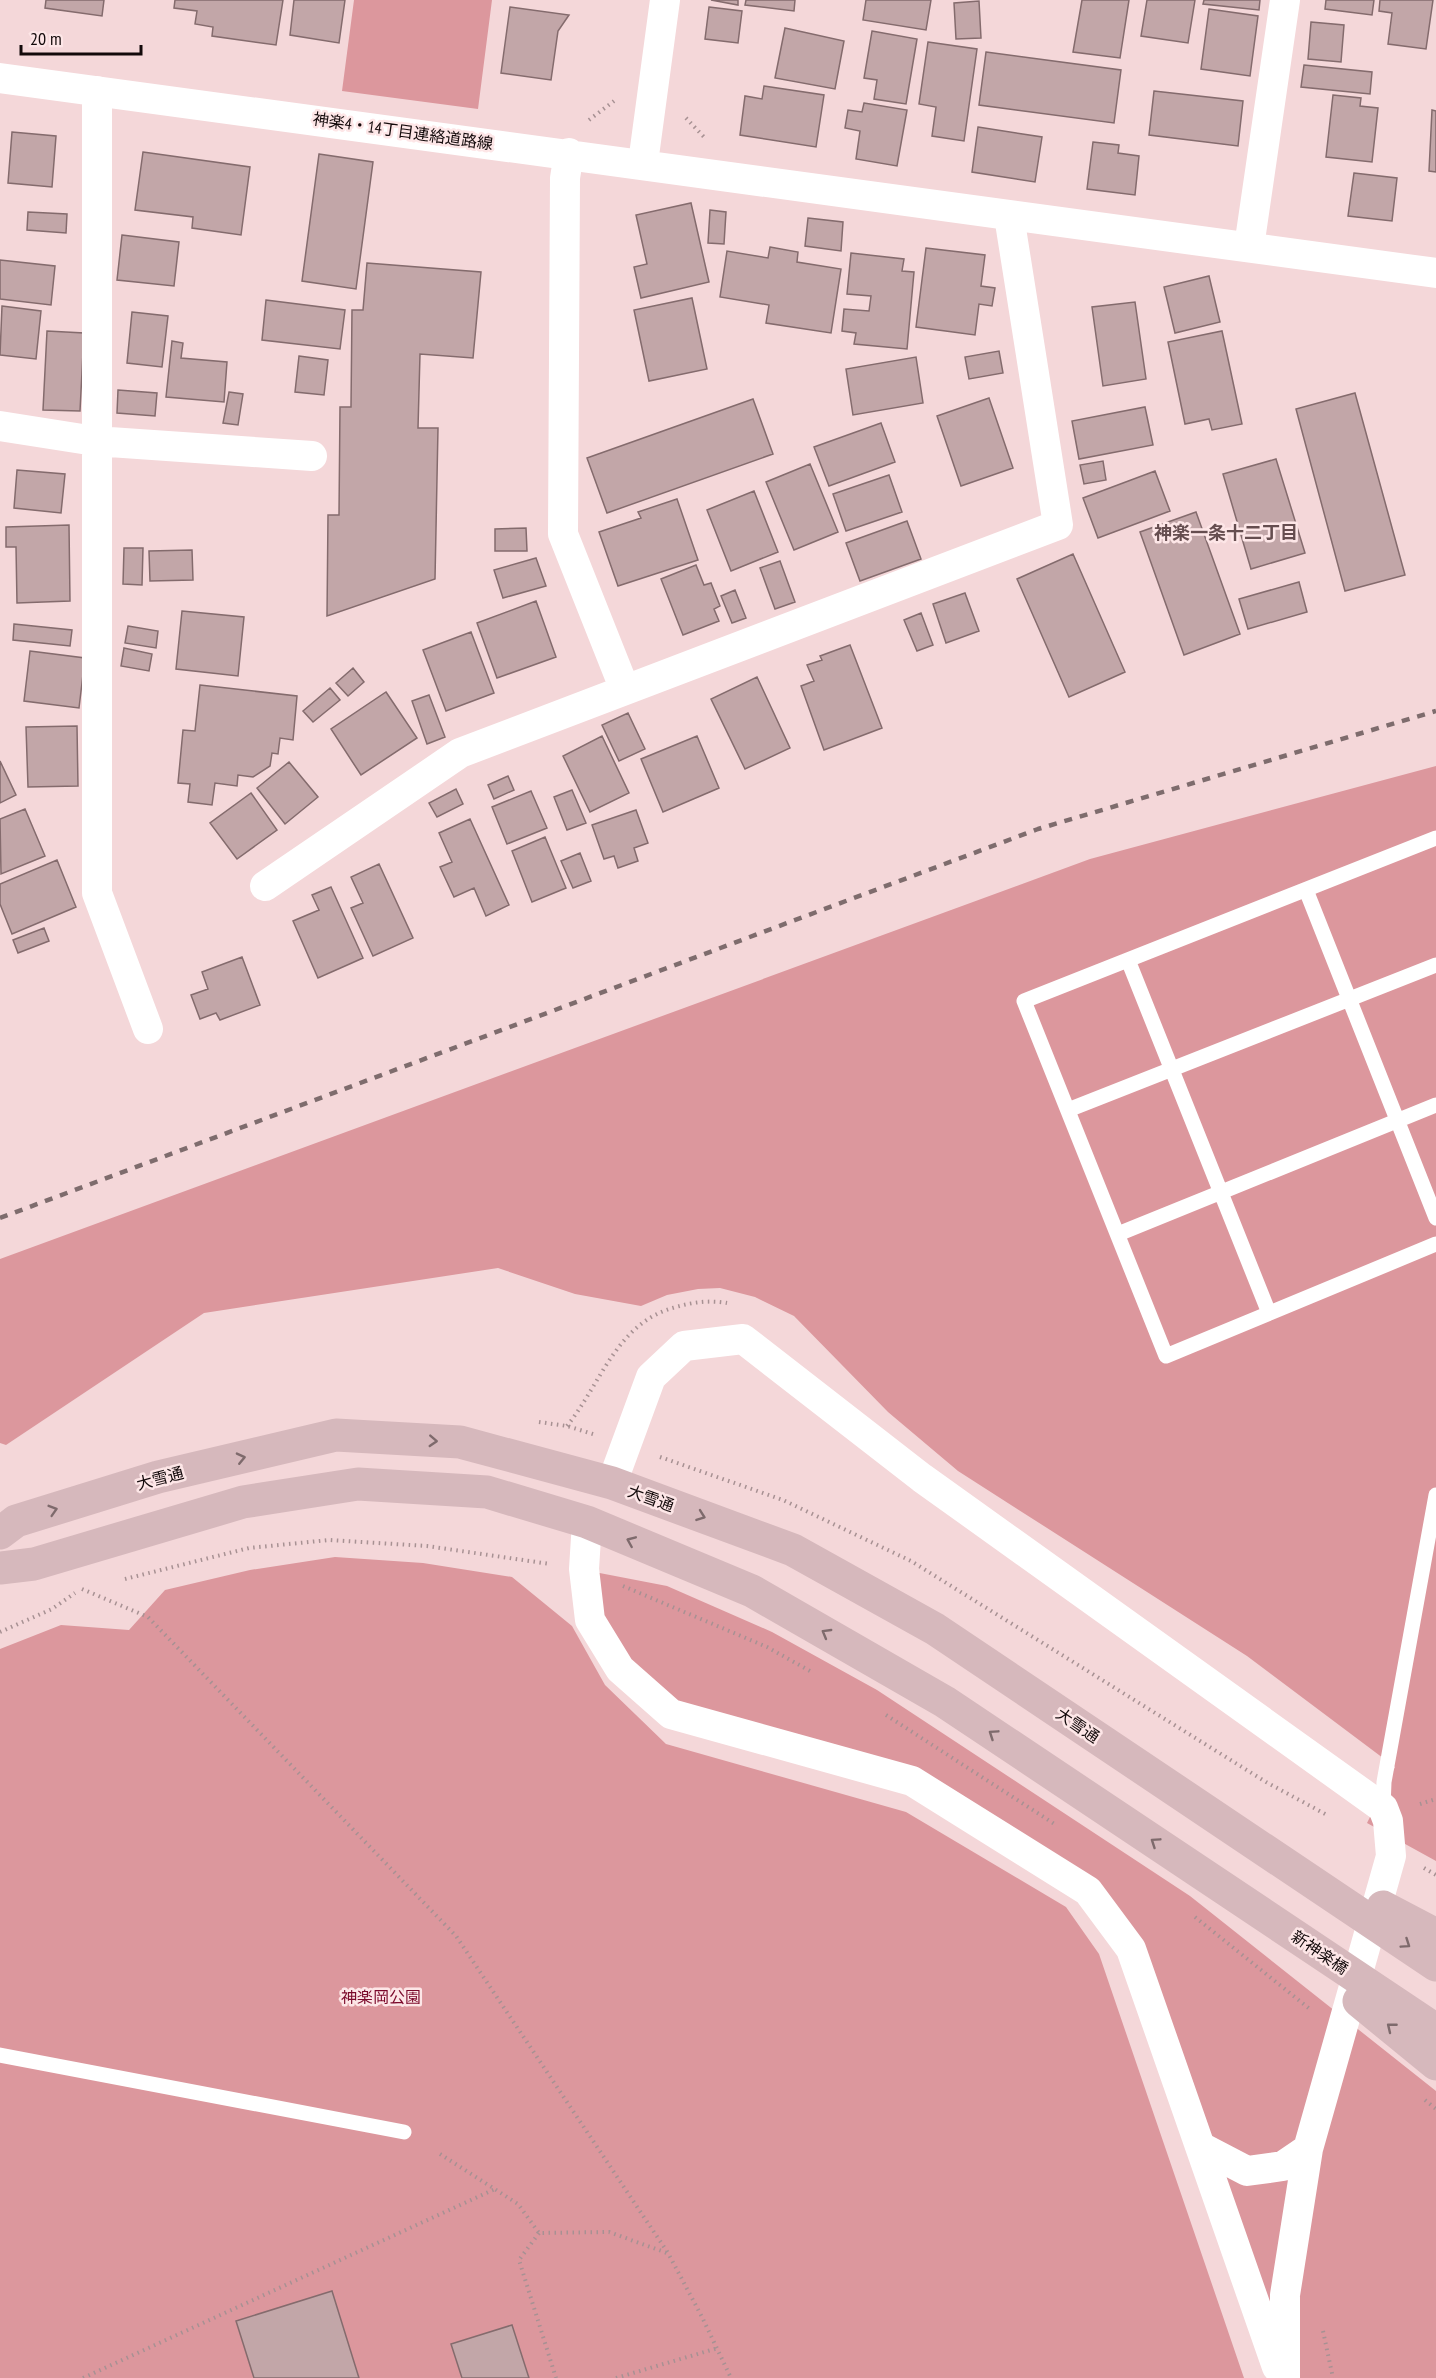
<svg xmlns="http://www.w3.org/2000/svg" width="1436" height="2378" font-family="'PT Sans Narrow','Noto Sans JP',sans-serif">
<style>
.green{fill:#dc979d}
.building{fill:#c2a6a8;stroke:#846b6d;stroke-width:1.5}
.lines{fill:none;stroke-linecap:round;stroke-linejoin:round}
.path{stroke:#a79193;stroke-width:4;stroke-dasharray:1.5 4.5;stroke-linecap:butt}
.lane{stroke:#fff;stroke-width:15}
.street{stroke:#fff;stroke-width:30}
.secondary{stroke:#d6b8bc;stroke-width:33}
.rail{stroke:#7e6c6d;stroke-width:4.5;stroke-dasharray:8 8;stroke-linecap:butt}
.oneway{stroke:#7e6a6c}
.labels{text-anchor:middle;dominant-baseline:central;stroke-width:5;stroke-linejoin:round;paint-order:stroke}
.street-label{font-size:16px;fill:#130a0b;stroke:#fde6e7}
.park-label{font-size:16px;fill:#7b092b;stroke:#fde6e7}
.neighbourhood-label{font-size:18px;font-weight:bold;fill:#654d4f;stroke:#fde6e7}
</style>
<rect width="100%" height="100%" fill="#f4d7d9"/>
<path class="green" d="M 354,0 L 492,0 L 478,109 L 342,91 Z
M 1436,766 L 1436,1861 L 1367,1823 L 1395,1767 L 1247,1656 L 958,1471 L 888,1412 L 794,1316 L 755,1297 L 720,1288 L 698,1289 L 667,1295 L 641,1306 L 575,1294 L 498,1268 L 204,1313 L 6,1445 L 0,1443 L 0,1259 L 1090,859 Z
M 335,1557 L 423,1563 L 512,1577 L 572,1626 L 605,1685 L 666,1744 L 906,1812 L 1066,1907 L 1099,1954 L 1244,2378 L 0,2378 L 0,1649 L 61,1625 L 129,1630 L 165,1590 L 250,1570 Z
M 584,1570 L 667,1586 L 772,1632 L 877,1690 L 1190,1896 L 1436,2091 L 1436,2378 L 1281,2378 L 1131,1949 L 1088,1891 L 912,1781 L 671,1714 L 620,1669 Z"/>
<path class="building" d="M 46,0 L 104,0 L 102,16 L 45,8 Z
M 175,0 L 283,0 L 276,45 L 212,36 L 213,27 L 195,24 L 197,11 L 174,8 Z
M 294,0 L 345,0 L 339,43 L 290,35 Z
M 711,0 L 738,0 L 738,5 Z
M 746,0 L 795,0 L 794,11 L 745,5 Z
M 866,0 L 931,0 L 926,30 L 863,20 Z
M 1082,0 L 1129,0 L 1120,58 L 1073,52 Z
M 1147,0 L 1195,0 L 1188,43 L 1141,36 Z
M 1204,0 L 1260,0 L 1259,10 L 1203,4 Z
M 1326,0 L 1374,0 L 1372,15 L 1325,9 Z
M 1380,0 L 1433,0 L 1426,49 L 1388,44 L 1392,13 L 1379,11 Z
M 979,1 L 981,38 L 956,39 L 954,3 Z
M 510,7 L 569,15 L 558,31 L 551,80 L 501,73 Z
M 709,7 L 742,11 L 738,43 L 705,39 Z
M 1209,9 L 1258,16 L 1250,76 L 1201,69 Z
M 1311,22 L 1344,25 L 1341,62 L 1308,59 Z
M 785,28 L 844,41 L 835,89 L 775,78 Z
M 872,31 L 917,39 L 906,104 L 874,99 L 877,80 L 864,78 Z
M 928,42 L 977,49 L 964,141 L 932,136 L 936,107 L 919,104 Z
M 986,52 L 1121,70 L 1114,123 L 979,105 Z
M 1304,65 L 1372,72 L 1370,94 L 1301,87 Z
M 764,86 L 824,95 L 816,147 L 740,135 L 745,96 L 762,99 Z
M 1154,91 L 1243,101 L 1238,146 L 1149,135 Z
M 1333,95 L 1361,98 L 1360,106 L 1378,108 L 1372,162 L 1326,157 Z
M 864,103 L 907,110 L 897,166 L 856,159 L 860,131 L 845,128 L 848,110 L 862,112 Z
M 1432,110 L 1436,111 L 1436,172 L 1429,171 Z
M 978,127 L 1042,137 L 1035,182 L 972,172 Z
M 12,132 L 56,136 L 52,187 L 8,183 Z
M 1093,142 L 1119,145 L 1118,153 L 1139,156 L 1135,195 L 1087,189 Z
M 143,152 L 250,167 L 241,235 L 192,228 L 193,217 L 135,210 Z
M 319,154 L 373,162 L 356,289 L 302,281 Z
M 1354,173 L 1397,178 L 1392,221 L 1348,216 Z
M 691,203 L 709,282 L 641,298 L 634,267 L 647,264 L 636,215 Z
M 710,210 L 726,212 L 724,244 L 708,243 Z
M 28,212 L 67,214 L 66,233 L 27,230 Z
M 808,218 L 843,222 L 841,251 L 805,246 Z
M 122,235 L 179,242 L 174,286 L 117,280 Z
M 770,247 L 798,252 L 797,262 L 841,269 L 831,333 L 766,323 L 769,305 L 720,297 L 727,251 L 768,258 Z
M 926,248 L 985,255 L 981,286 L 995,288 L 992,306 L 979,304 L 975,335 L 916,327 Z
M 851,253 L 904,259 L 902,271 L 914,272 L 907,349 L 854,344 L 856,333 L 842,331 L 844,309 L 869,311 L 871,296 L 847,294 Z
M 0,260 L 55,266 L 51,305 L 0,299 Z
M 367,263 L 481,272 L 473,358 L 420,354 L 418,428 L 438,428 L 435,579 L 327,616 L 328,515 L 339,515 L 340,407 L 351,407 L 352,310 L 363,310 Z
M 1209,276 L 1220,322 L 1175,333 L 1164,287 Z
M 692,298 L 707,369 L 649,381 L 634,310 Z
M 266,300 L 345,310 L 340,349 L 262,340 Z
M 1135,302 L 1146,379 L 1103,386 L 1092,307 Z
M 2,306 L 41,311 L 36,359 L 0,355 Z
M 132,312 L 168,316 L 162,367 L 127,363 Z
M 47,331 L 84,333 L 80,411 L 43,410 Z
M 1222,331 L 1242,424 L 1212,430 L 1209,419 L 1185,424 L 1168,342 Z
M 172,341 L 183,343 L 181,358 L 227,362 L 224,402 L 166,397 Z
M 999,351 L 1003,373 L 969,379 L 965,357 Z
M 299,356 L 328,360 L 324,395 L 295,392 Z
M 916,357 L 923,403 L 853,415 L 846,369 Z
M 118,390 L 157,393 L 155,416 L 117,413 Z
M 229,392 L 243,394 L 238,425 L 223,423 Z
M 1355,393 L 1405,575 L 1345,591 L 1296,409 Z
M 989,398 L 1013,468 L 961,486 L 937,416 Z
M 753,399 L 773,454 L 607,513 L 587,458 Z
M 1145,407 L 1153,445 L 1079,459 L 1072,421 Z
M 881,423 L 895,462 L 829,486 L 814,447 Z
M 1276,459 L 1305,553 L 1251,569 L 1223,474 Z
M 1103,461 L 1106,480 L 1084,484 L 1080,465 Z
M 810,464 L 838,532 L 794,550 L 766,482 Z
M 17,470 L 65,474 L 61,513 L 14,508 Z
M 1155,471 L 1170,511 L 1098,538 L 1083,498 Z
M 889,475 L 902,512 L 846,531 L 833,494 Z
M 754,491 L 778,552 L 731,571 L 707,510 Z
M 677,499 L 698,560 L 618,586 L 599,532 L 641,518 L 638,512 Z
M 1196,512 L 1240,634 L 1184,655 L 1140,532 Z
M 907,521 L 921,559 L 860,581 L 846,543 Z
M 69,525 L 70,601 L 17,603 L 16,547 L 6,547 L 6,527 Z
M 526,528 L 527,551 L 495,551 L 495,529 Z
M 124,548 L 143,548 L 142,585 L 123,584 Z
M 192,550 L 193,580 L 150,581 L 149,551 Z
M 1073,554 L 1125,672 L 1069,697 L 1017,579 Z
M 536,558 L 546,586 L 503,598 L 494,570 Z
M 780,561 L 795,602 L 775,609 L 760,568 Z
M 696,565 L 704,585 L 711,583 L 720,606 L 714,609 L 719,621 L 683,635 L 661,579 Z
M 1299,582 L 1307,612 L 1248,629 L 1239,599 Z
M 735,590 L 746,618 L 732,623 L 721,596 Z
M 965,593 L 979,631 L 946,643 L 933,604 Z
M 536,601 L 556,657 L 497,678 L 477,623 Z
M 182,611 L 244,617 L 238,676 L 176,669 Z
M 921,613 L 933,645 L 917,651 L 904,620 Z
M 14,624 L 72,630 L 70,646 L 13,640 Z
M 128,626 L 158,631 L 156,648 L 125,643 Z
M 471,632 L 494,693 L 446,711 L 423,650 Z
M 850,645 L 882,728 L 824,750 L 801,686 L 814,681 L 807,665 L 822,660 L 820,656 Z
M 124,648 L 152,654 L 149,671 L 121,666 Z
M 30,651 L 85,658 L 79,708 L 24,701 Z
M 353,668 L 364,682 L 348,696 L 336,683 Z
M 757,677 L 790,748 L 745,769 L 711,699 Z
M 200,685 L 297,696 L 293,740 L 280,738 L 278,754 L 272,753 L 270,766 L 253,777 L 238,775 L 237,786 L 215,783 L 212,805 L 188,802 L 190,784 L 178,783 L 183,730 L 195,731 Z
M 330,688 L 340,700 L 313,722 L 303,711 Z
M 386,692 L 417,738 L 361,775 L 331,729 Z
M 429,695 L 445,737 L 427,744 L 412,701 Z
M 628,713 L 645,749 L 619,761 L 602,725 Z
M 77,726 L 78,786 L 28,787 L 26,727 Z
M 602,736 L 629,793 L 590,812 L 563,756 Z
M 697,736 L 719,788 L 663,812 L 641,759 Z
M 0,761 L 16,795 L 0,803 Z
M 289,762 L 318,797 L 285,824 L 257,788 Z
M 508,776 L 514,790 L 494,799 L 488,785 Z
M 456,789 L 463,804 L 437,817 L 429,803 Z
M 572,790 L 586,823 L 567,830 L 554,797 Z
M 531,791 L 547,828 L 507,844 L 492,807 Z
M 251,793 L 277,830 L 237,859 L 210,823 Z
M 25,809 L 45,856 L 1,874 L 0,819 Z
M 636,810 L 648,843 L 634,848 L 638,861 L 618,868 L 614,856 L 604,859 L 592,825 Z
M 470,819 L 509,905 L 486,916 L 474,888 L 454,897 L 440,867 L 452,862 L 439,833 Z
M 545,837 L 566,888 L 532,902 L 512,851 Z
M 580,853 L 591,881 L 573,888 L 561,861 Z
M 57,860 L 76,907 L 12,934 L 0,904 L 0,884 Z
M 379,864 L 413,938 L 373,956 L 351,908 L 363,903 L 351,877 Z
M 331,887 L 363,958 L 318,978 L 293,921 L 319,910 L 312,895 Z
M 44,928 L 49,941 L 18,953 L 13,940 Z
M 242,957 L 260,1005 L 220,1020 L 216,1013 L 200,1019 L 191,995 L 208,989 L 202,972 Z
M 332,2291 L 359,2378 L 254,2378 L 236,2321 Z
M 512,2325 L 529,2378 L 462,2378 L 451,2344 Z"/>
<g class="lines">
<path class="path" d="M 686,118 L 704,137
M 589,120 L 614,101
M 539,1422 L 567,1426 L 593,1434
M 567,1426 C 602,1382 617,1322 676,1307 C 693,1302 710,1300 727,1303
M 660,1457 L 783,1500 L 911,1561 L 1266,1782 L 1327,1815
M 125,1579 L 249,1548 L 329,1540 L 427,1546 L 550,1564
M 623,1586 L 767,1647 L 810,1671
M 82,1589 L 148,1617 L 456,1936 L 668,2253 L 702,2317 L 731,2378
M 0,1632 L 52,1609 L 75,1593
M 886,1715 L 1056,1825
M 1420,1804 L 1436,1799
M 1424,1868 L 1436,1875
M 1195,1917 L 1311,2010
M 1425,2100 L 1436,2109
M 440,2154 L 518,2204 L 539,2233 L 609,2232 L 667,2253
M 539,2233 L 519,2260 L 556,2378
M 1323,2331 L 1333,2378
M 83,2378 L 495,2189
M 616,2378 L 718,2348"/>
<path class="lane" d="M 1436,838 L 1024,1001 L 1166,1356 L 1436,1244
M 1306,890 L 1436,1218
M 1128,960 L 1269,1313
M 1068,1110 L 1436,965
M 1118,1234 L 1436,1105
M 1383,1808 L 1384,1782 L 1436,1495
M 0,2055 L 404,2132"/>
<path class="street" d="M 0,78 L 1436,273
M 97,91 L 97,893 L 148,1029
M 569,153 L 565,178 L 563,534 L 625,690
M 643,163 L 665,0
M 1249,247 L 1285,0
M 0,426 L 95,441 L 312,456
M 265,886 L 460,753 L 1058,525 L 1009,216
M 612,1483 L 651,1377 L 684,1346 L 743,1339 L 922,1478 L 1383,1808 L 1388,1821 L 1391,1856 L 1308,2149 L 1285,2295 L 1285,2378
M 587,1522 L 584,1569 L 590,1620 L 620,1669 L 671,1714 L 912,1781 L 1088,1891 L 1131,1949 L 1277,2367
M 1201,2147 L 1247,2171 L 1283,2166 L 1308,2149"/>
<path class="secondary" d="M 0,1533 L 16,1521 L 158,1477 L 336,1435 L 460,1442 L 612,1483 L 793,1550 L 935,1629 L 1436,1965
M 0,1568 L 34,1564 L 243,1502 L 358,1484 L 487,1492 L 587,1522 L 752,1591 L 945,1702 L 1436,2030
M 1383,1907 L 1436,1935
M 1359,2001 L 1436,2064"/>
<path class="rail" d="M 0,1218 L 1038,829 L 1436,711"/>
</g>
<defs><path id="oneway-chevron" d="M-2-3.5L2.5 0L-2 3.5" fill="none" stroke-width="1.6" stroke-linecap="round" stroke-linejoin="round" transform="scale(1.5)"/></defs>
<g class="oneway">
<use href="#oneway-chevron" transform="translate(433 1441) rotate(3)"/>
<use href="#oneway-chevron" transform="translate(241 1458) rotate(-13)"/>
<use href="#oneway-chevron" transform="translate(53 1510) rotate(-17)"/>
<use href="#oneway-chevron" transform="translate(701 1516) rotate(20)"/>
<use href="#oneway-chevron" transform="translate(631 1541) rotate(-157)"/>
<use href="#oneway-chevron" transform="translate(826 1633) rotate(-150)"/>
<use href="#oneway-chevron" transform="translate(993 1734) rotate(-146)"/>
<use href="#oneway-chevron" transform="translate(1155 1842) rotate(-146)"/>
<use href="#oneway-chevron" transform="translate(1406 1944) rotate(34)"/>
<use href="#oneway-chevron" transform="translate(1391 2027) rotate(-141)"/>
</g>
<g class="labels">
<g class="street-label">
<text transform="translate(403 131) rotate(8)">神楽4・14丁目連絡道路線</text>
<text transform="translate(160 1478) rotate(-15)">大雪通</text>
<text transform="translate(651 1498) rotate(20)">大雪通</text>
<text transform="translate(1078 1725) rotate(34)">大雪通</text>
<text transform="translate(1320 1952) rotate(34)">新神楽橋</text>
</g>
<g class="park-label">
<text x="381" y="1997">神楽岡公園</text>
</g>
<g class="neighbourhood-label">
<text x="1226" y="532">神楽一条十二丁目</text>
</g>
</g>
<path d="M21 45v9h120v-9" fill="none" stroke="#130a0b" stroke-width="3"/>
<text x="30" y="45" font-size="18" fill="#130a0b" stroke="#fde6e7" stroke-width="4.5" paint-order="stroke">20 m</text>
</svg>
